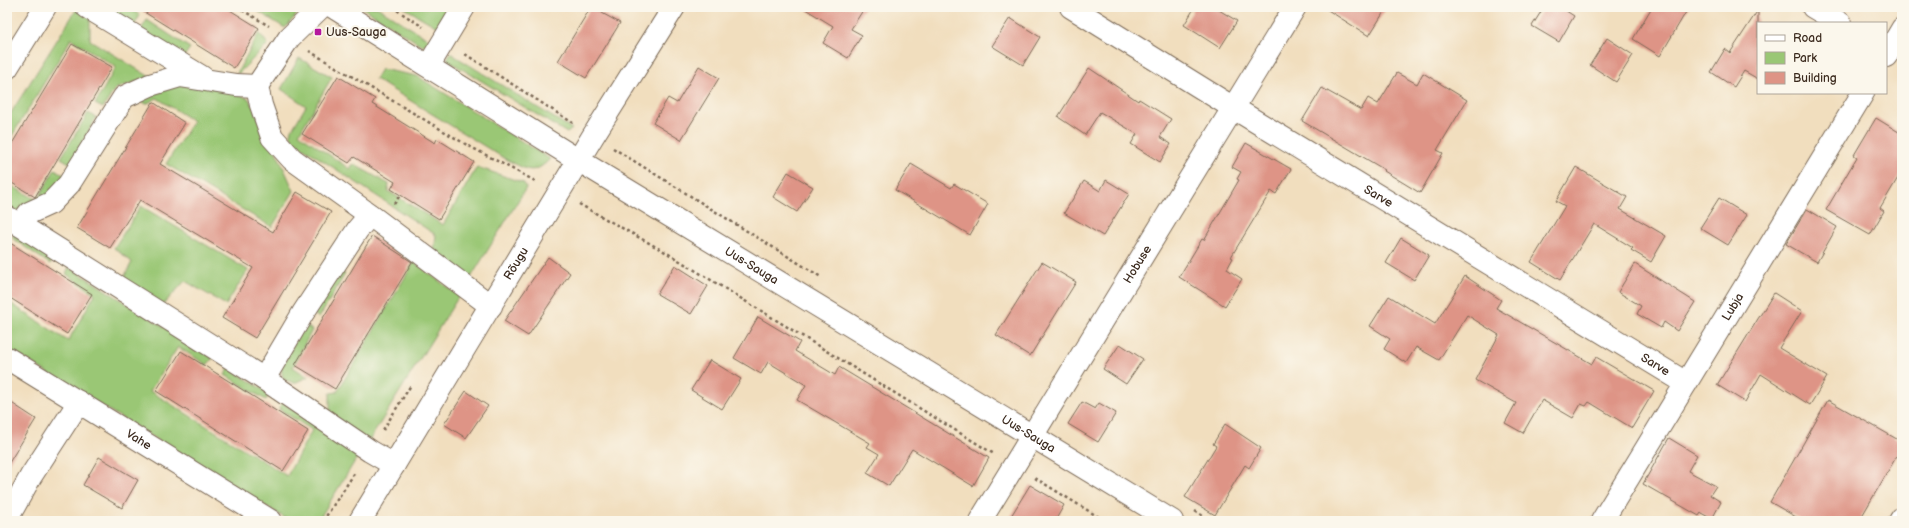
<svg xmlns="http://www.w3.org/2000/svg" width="1909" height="528" font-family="'Balsamiq Sans',sans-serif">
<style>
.green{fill:#9ac775;stroke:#6a784a}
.building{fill:#de9486}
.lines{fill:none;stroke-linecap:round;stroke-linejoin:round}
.minor-casing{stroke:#7b6956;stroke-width:24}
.path{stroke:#7b6956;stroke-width:2.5;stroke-dasharray:3 3;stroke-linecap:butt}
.minor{stroke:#fff;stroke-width:22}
.poi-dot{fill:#b5179e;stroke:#fbf7ec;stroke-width:1.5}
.labels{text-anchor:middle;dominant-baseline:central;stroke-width:4;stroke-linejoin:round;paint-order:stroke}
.poi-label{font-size:12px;fill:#3b2a1e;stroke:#fbf7ec;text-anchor:start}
.street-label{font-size:12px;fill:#3b2a1e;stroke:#fbf7ec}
</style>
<rect width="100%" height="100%" fill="#fbf7ec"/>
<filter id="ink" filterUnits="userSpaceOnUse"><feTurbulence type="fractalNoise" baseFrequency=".025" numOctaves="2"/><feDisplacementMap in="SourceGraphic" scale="8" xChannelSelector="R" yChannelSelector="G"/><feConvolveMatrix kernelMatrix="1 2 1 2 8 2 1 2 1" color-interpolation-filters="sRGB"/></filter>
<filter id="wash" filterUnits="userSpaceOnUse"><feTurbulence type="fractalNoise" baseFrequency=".012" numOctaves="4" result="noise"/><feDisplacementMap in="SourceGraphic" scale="16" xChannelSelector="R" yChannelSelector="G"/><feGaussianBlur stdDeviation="0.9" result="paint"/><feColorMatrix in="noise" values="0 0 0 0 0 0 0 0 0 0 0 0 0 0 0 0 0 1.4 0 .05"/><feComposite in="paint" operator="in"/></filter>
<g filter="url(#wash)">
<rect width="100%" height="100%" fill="#f1debe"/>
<path class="green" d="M 104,7 L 127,7 L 140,15 L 133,28 Z
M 251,7 L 295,7 L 299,12 L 285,28 Z
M 361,7 L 377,7 L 433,42 L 423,46 Z
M 403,7 L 453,7 L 439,28 Z
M 76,10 L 90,18 L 90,40 L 150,77 L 115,89 L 103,108 L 95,104 L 116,67 L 71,39 L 7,144 L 7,119 Z
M 147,20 L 190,48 L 183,58 L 140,31 Z
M 259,33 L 268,44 L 238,74 L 237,73 Z
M 450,53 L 572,129 L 567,133 L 447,60 Z
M 299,58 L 332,77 L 299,134 L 350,169 L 353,164 L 389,184 L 388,191 L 443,225 L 477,167 L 524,183 L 526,188 L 470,279 L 434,252 L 436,235 L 293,141 L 290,133 L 306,106 L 281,89 Z
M 381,69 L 417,76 L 550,159 C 532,177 527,169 507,160 L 375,79 Z
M 174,84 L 228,89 L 249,99 L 281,162 L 294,191 L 272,227 L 166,164 L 193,121 L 157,98 L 146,104 L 140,100 Z
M 88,113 L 96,117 L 71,164 L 61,158 Z
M 55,169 L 65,176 L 48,199 L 16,211 L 7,205 L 7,183 L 37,200 Z
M 141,206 L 248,270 L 226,305 L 185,281 L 162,306 L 121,283 L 132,262 L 114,248 Z
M 16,232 L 54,257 L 50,264 L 12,238 Z
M 414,262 L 459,296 L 369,441 L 330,416 L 330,393 L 337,392 Z
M 69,267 L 213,358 L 207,365 L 178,347 L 150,391 L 287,476 L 312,430 L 279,409 L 282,402 L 360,453 L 318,521 L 290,521 L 7,348 L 7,301 L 68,341 L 95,294 L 66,274 Z
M 339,270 L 345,274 L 319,318 L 313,313 Z
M 304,324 L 312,330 L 293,367 L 308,377 L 294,383 L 283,379 L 281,368 Z
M 229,368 L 270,394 L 266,400 L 225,375 Z"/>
<g id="blocks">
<path class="building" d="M 136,7 L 225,7 L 259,28 L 234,68 Z
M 591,7 L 620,23 L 586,78 L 558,61 Z
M 802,7 L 865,7 L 851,29 L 862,35 L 848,58 L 823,43 L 833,26 Z
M 1195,7 L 1214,7 L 1237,21 L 1220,48 L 1184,25 Z
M 1323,7 L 1387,7 L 1369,36 Z
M 1544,7 L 1560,7 L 1574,16 L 1559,42 L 1532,26 Z
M 1652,7 L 1689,7 L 1660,56 L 1633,39 Z
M 1758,10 L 1758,79 L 1744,71 L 1734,87 L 1711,72 L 1725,49 L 1730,53 Z
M 1010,18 L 1040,37 L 1023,65 L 992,46 Z
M 1607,38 L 1633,55 L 1616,82 L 1590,65 Z
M 72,44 L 112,67 L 35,197 L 7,180 L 7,152 Z
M 699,66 L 719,78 L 681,140 L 653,123 L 668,98 L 677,103 Z
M 1089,68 L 1138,101 L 1139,99 L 1171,119 L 1160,137 L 1171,144 L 1160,162 L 1131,144 L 1137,134 L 1100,112 L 1085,135 L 1058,117 Z
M 1397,73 L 1417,84 L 1423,73 L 1467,100 L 1437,150 L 1443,153 L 1420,193 L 1384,171 L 1385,170 L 1302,121 L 1322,88 L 1361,110 L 1368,98 L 1378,104 Z
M 338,76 L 375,99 L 372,104 L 435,143 L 437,139 L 474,162 L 439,219 L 391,189 L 395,182 L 354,157 L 349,163 L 302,134 Z
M 153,102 L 185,123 L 160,164 L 273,232 L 297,192 L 331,212 L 255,338 L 222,318 L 253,268 L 140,200 L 110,248 L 77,228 Z
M 1876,118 L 1902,134 L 1902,171 L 1880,208 L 1884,211 L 1870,235 L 1826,210 L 1857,157 L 1854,155 Z
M 1246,143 L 1291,169 L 1276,194 L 1271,191 L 1231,257 L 1233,258 L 1227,269 L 1242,279 L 1225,306 L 1179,277 L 1202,239 L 1204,240 L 1239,180 L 1237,179 L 1241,172 L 1232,167 Z
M 911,164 L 951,188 L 954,184 L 988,204 L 970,235 L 895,190 Z
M 1576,167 L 1627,197 L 1620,209 L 1666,236 L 1651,262 L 1631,250 L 1633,248 L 1594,224 L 1560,280 L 1531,262 L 1565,206 L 1556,201 Z
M 788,172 L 813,187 L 797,212 L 773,197 Z
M 1106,180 L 1129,194 L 1103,236 L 1064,213 L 1084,181 L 1100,191 Z
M 1719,198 L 1747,215 L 1728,245 L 1700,228 Z
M 1807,209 L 1837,227 L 1817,262 L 1786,244 Z
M 372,236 L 412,262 L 335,389 L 295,365 Z
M 1401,238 L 1429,255 L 1414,280 L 1386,263 Z
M 7,241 L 92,294 L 67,334 L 7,296 Z
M 548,257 L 570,273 L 528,336 L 504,321 Z
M 1042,262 L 1076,282 L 1030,356 L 996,335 Z
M 1635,264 L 1695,302 L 1677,331 L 1664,322 L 1661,328 L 1637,314 L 1641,306 L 1618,292 Z
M 675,265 L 708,286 L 691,314 L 657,294 Z
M 1465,276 L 1501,300 L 1496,308 L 1592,364 L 1596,357 L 1654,391 L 1632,428 L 1589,402 L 1586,406 L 1581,404 L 1573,418 L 1542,400 L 1523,433 L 1505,423 L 1516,403 L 1475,380 L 1499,335 L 1467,315 L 1439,360 L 1416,347 L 1406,363 L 1384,349 L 1390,339 L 1370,326 L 1389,296 L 1435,324 Z
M 1774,293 L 1802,311 L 1779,348 L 1827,377 L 1810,405 L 1761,374 L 1745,402 L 1717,385 Z
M 758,317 L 800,342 L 795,351 L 835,375 L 839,367 L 989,458 L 973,486 L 912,449 L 889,486 L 867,473 L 879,454 L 867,447 L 870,443 L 797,400 L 806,385 L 768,362 L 761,374 L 734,358 Z
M 1120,344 L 1143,359 L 1126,384 L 1103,369 Z
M 181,351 L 308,431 L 283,471 L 156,391 Z
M 710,360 L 741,379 L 722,409 L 691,390 Z
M 466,391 L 488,406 L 466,438 L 444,424 Z
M 7,400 L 36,419 L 7,466 Z
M 1828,400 L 1902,442 L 1902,447 L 1859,521 L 1803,521 L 1770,502 Z
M 1082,402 L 1095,409 L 1099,403 L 1116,413 L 1098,442 L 1068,424 Z
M 1225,424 L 1261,448 L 1249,468 L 1245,465 L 1215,515 L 1185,497 L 1216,446 L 1213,444 Z
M 1669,438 L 1697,455 L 1688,471 L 1716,486 L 1710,495 L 1721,502 L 1712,519 L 1701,513 L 1699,516 L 1643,484 Z
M 99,457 L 138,480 L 122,508 L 83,485 Z
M 1030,485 L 1064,505 L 1055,521 L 1008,521 Z"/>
</g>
</g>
<g filter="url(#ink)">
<use href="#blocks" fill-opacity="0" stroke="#7b6956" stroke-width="1"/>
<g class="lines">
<g class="minor-casing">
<g id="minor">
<path d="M 87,7 L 202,77"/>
<path id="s1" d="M 333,7 L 578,160 L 1172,521"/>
<path id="s2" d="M 1071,7 L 1232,107 L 1686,383"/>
<path d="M 1813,7 L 1840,23"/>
<path d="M 1886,56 L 1902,29"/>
<path d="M 429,65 L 464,7"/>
<path d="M 7,68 L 45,7"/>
<path d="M 257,86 L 261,105 L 272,137 L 292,159 L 370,215 L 491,306"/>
<path d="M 7,217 L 264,379 L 370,451 L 394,465"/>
<path d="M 20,225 L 29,213 L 51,203 L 69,184 L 124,97 L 150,85 L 180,76 L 236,85 L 257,86 L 289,38 L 321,7"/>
<path id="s3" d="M 7,358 L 271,521"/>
<path d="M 264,379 L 303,313 L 358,229 L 370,215"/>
<path d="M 7,519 L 31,476 L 79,402"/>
<path id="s4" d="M 360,521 L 593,136 L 674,7"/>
<path id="s5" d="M 980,521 L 1295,7"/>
<path id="s6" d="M 1602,521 L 1863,93"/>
<path d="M 1900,521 L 1902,518"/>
</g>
</g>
<path class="path" d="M 237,7 L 269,26
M 392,7 L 423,27
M 309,51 L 467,145 L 537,182
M 465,54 L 573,123
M 613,148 L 821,277
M 394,204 L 400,195
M 579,204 L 667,253 L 994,454
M 383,430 L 411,385
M 1035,478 L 1105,521
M 1195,511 L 1211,521
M 323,521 L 356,471"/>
<use href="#minor" class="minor"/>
</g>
</g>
<rect class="poi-dot" x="314" y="28" width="8" height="8" rx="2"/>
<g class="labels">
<g class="poi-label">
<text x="326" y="32">Uus-Sauga</text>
</g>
<g class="street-label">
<text stroke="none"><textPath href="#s2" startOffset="361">Sarve</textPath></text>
<text stroke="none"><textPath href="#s4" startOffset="301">Rõugu</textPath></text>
<text stroke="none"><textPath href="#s5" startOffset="301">Hobuse</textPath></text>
<text stroke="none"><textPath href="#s1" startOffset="492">Uus-Sauga</textPath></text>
<text stroke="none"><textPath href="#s6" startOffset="251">Lubja</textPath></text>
<text stroke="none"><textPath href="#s2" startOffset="685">Sarve</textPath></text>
<text stroke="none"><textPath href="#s1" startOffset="816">Uus-Sauga</textPath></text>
<text stroke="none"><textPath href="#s3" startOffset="155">Vahe</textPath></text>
</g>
</g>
<rect width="1909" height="528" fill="none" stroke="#fbf7ec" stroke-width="24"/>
<rect x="1757" y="22" width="130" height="72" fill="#fbf7ec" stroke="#aea59a"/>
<rect x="1765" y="35" width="20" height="6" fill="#ffffff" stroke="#aea59a"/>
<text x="1793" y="42" font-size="12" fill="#3b2a1e">Road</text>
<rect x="1765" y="52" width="20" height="12" fill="#9ac775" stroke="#aea59a"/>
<text x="1793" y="62" font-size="12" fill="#3b2a1e">Park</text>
<rect x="1765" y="72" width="20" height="12" fill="#de9486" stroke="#aea59a"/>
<text x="1793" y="82" font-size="12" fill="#3b2a1e">Building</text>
</svg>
